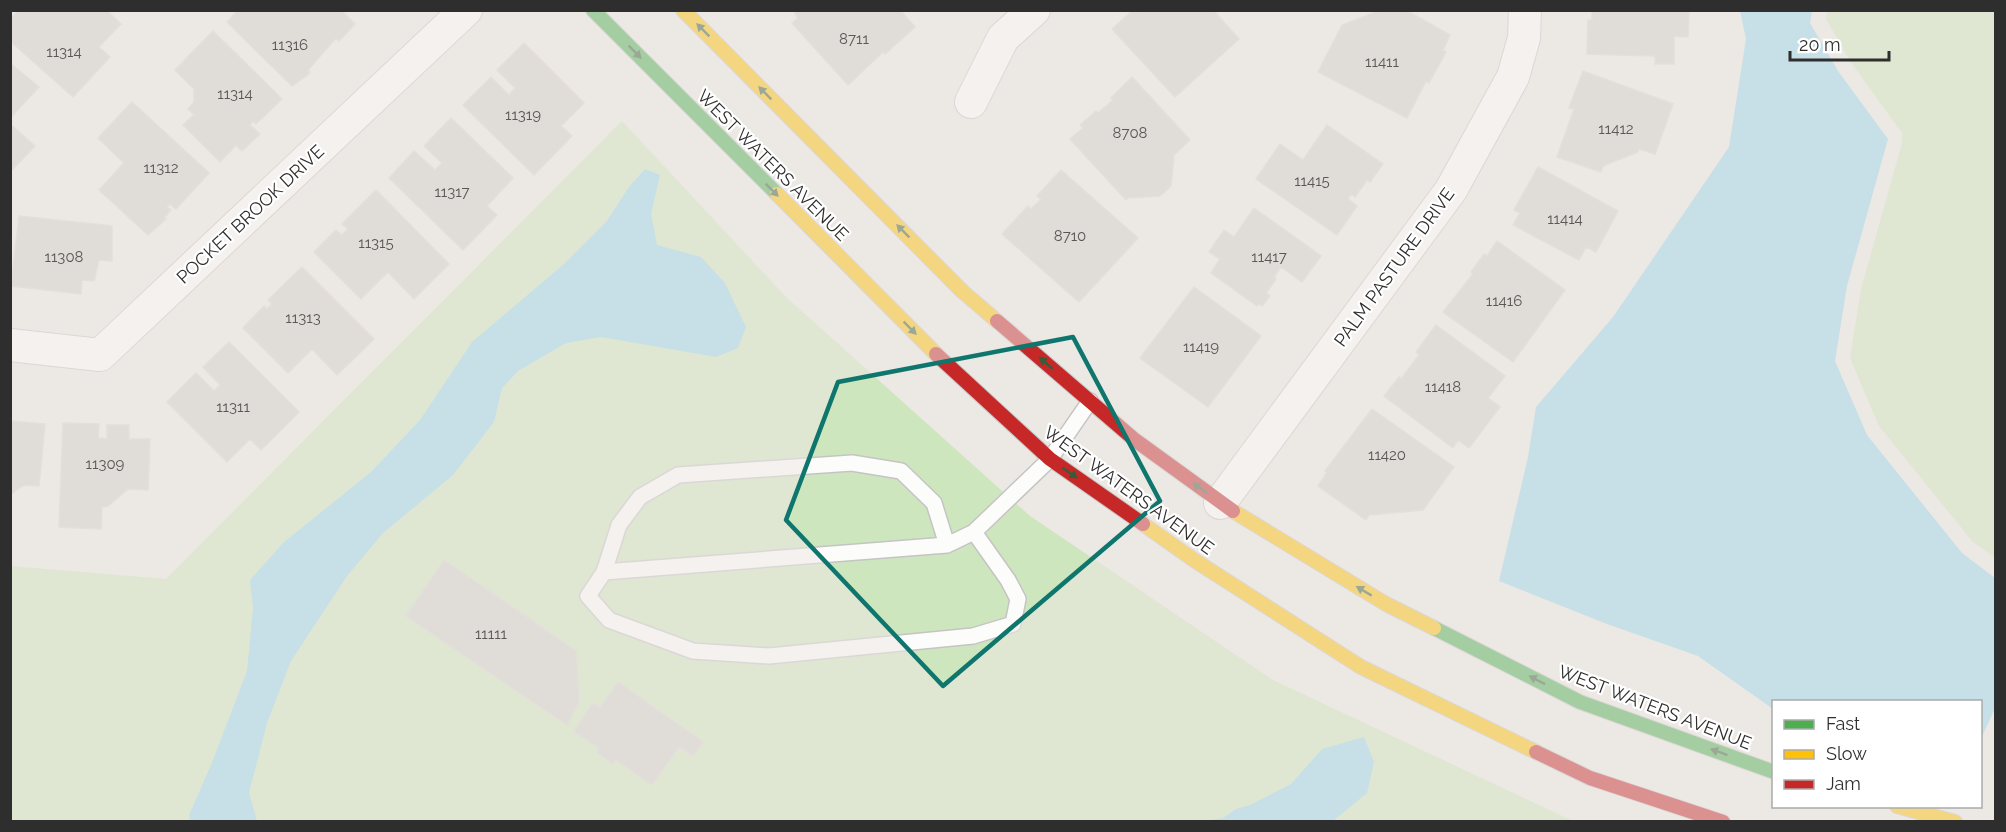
<svg xmlns="http://www.w3.org/2000/svg" width="2006" height="832" font-family="Raleway,sans-serif">
<style>
.green{fill:#cee6be}
.water{fill:#99d6ec}
.building{fill:#d1cecb;stroke:#d7d4d0;stroke-width:1.5}
.lines{fill:none;stroke-linecap:round;stroke-linejoin:round}
.lane-casing{stroke:#c5c4c5;stroke-width:18}
.street-casing{stroke:#c5c4c5;stroke-width:34}
.fast-casing{stroke:#c5c4c5;stroke-width:16}
.slow-casing{stroke:#c5c4c5;stroke-width:16}
.jam-casing{stroke:#c5c4c5;stroke-width:16}
.lane{stroke:#fcfcfb;stroke-width:15}
.street{stroke:#fcfcfb;stroke-width:32}
.fast{stroke:#4caf50;stroke-width:14}
.slow{stroke:#ffc107;stroke-width:14}
.jam{stroke:#c62828;stroke-width:14}
.oneway{fill:#385b3a}
.marked{fill:none;stroke:#0f766e;stroke-width:4.5;stroke-linejoin:round}
.labels{text-anchor:middle;dominant-baseline:central;stroke-width:4.5;stroke-linejoin:round;paint-order:stroke}
.number-label{font-size:15px;fill:#585857}
.street-label{font-size:18px;fill:#2e2e2e;stroke:#fff}
</style>
<rect width="100%" height="100%" fill="#ece8e4"/>
<path class="green" d="M 1827,11 L 1995,11 L 1995,558 L 1972,541 L 1879,426 L 1850,358 L 1861,289 L 1902,143 L 1902,133 L 1850,61 L 1826,19 Z
M 622,121 L 786,297 L 1030,516 L 1273,680 L 1573,821 L 11,821 L 10,566 L 166,579 Z"/>
<path class="water" d="M 1740,11 L 1812,11 L 1810,23 L 1838,71 L 1888,139 L 1847,286 L 1835,361 L 1867,435 L 1962,553 L 1995,578 L 1995,708 L 1981,739 L 1980,702 L 1774,702 L 1773,709 L 1698,656 L 1607,624 L 1499,581 L 1528,457 L 1536,407 L 1613,317 L 1729,147 L 1746,39 Z
M 645,169 L 660,175 L 651,214 L 657,245 L 701,257 L 725,283 L 746,327 L 738,348 L 716,357 L 601,337 L 566,343 L 518,371 L 502,388 L 494,422 L 453,475 L 383,533 L 347,576 L 291,661 L 267,723 L 249,793 L 257,821 L 190,821 L 189,815 L 211,765 L 247,671 L 253,608 L 250,580 L 283,543 L 371,472 L 420,420 L 472,342 L 563,265 L 606,222 L 629,187 Z
M 1364,737 L 1374,762 L 1367,793 L 1333,821 L 1202,821 L 1223,818 L 1236,809 L 1250,805 L 1291,784 L 1322,749 Z"/>
<path class="building" d="M 19,10 L 106,10 L 121,24 L 99,47 L 110,57 L 73,97 L 10,41 L 10,19 Z
M 238,10 L 341,10 L 355,24 L 339,41 L 336,38 L 308,70 L 310,73 L 292,86 L 227,22 Z
M 795,10 L 900,10 L 915,27 L 885,54 L 883,52 L 848,85 L 792,23 L 798,18 L 795,14 Z
M 1133,10 L 1139,12 L 1142,10 L 1213,10 L 1239,39 L 1175,97 L 1112,29 Z
M 1381,10 L 1406,10 L 1450,35 L 1443,50 L 1446,52 L 1429,83 L 1426,81 L 1407,118 L 1318,72 L 1342,25 Z
M 1592,10 L 1689,10 L 1688,37 L 1674,36 L 1674,64 L 1655,64 L 1655,56 L 1587,54 L 1588,20 L 1592,20 Z
M 213,31 L 282,99 L 256,124 L 253,121 L 250,125 L 260,134 L 242,151 L 236,145 L 220,162 L 183,125 L 194,115 L 188,109 L 194,102 L 194,89 L 175,70 Z
M 524,43 L 584,103 L 561,126 L 572,136 L 534,175 L 463,105 L 491,77 L 509,95 L 515,88 L 497,70 Z
M 10,63 L 39,87 L 10,118 Z
M 1583,71 L 1673,104 L 1655,154 L 1639,149 L 1638,152 L 1603,166 L 1601,172 L 1557,157 L 1574,109 L 1569,108 Z
M 1132,77 L 1190,140 L 1174,155 L 1171,186 L 1160,196 L 1128,198 L 1126,200 L 1070,139 L 1083,128 L 1080,125 L 1096,111 L 1098,113 L 1113,100 L 1111,98 Z
M 132,102 L 209,173 L 176,209 L 170,204 L 167,207 L 171,210 L 164,218 L 166,219 L 148,235 L 99,190 L 124,163 L 98,138 Z
M 451,118 L 513,178 L 487,206 L 497,215 L 463,250 L 389,178 L 414,151 L 435,170 L 442,163 L 424,146 Z
M 10,124 L 35,146 L 10,172 Z
M 1327,125 L 1383,164 L 1370,182 L 1367,180 L 1355,197 L 1351,194 L 1348,199 L 1357,206 L 1337,235 L 1256,179 L 1280,144 L 1303,160 Z
M 1538,167 L 1618,211 L 1596,252 L 1586,247 L 1579,260 L 1513,225 L 1520,213 L 1514,210 Z
M 1061,170 L 1138,238 L 1079,302 L 1002,234 L 1028,206 L 1031,209 L 1041,199 L 1037,196 Z
M 376,190 L 449,264 L 414,299 L 388,272 L 361,299 L 314,252 L 336,230 L 342,235 L 348,229 L 342,224 Z
M 1254,208 L 1321,256 L 1302,282 L 1281,267 L 1274,277 L 1276,279 L 1266,293 L 1270,296 L 1262,306 L 1259,304 L 1257,306 L 1211,273 L 1220,259 L 1209,252 L 1224,230 L 1234,237 Z
M 19,216 L 112,226 L 112,261 L 99,260 L 94,281 L 82,280 L 81,294 L 11,286 Z
M 1497,241 L 1565,290 L 1513,362 L 1443,312 L 1473,274 L 1471,272 L 1484,254 L 1487,256 Z
M 302,267 L 374,339 L 337,375 L 312,349 L 288,373 L 243,328 L 264,306 L 267,309 L 272,304 L 268,300 Z
M 1194,287 L 1261,336 L 1208,407 L 1140,358 Z
M 1436,325 L 1505,376 L 1488,398 L 1500,407 L 1469,448 L 1458,440 L 1453,448 L 1384,396 L 1399,377 L 1401,379 L 1419,355 L 1416,352 Z
M 229,342 L 299,412 L 261,450 L 250,439 L 227,462 L 167,402 L 196,373 L 214,391 L 220,385 L 203,367 Z
M 1372,409 L 1454,467 L 1423,510 L 1369,515 L 1366,520 L 1318,486 L 1327,472 L 1325,471 Z
M 10,421 L 45,424 L 39,486 L 24,485 L 10,495 Z
M 63,423 L 99,424 L 98,438 L 107,439 L 107,425 L 129,425 L 129,439 L 150,439 L 148,490 L 128,489 L 108,506 L 102,507 L 101,529 L 59,527 Z
M 444,560 L 576,651 L 579,701 L 567,725 L 406,616 Z
M 618,682 L 703,742 L 693,756 L 679,747 L 652,785 L 616,760 L 613,764 L 597,752 L 599,748 L 574,731 L 593,703 L 600,708 Z"/>
<g class="lines">
<g class="lane-casing">
<path id="lane" d="M 974,532 L 1008,580 L 1018,599 L 1013,624 L 973,636 L 769,656 L 693,651 L 609,620 L 588,596 L 604,572 L 947,545 L 974,532 L 1050,459 L 1090,401
M 604,572 L 619,525 L 640,497 L 678,475 L 852,463 L 901,471 L 934,503 L 947,545"/>
</g>
<g class="street-casing">
<path id="street" d="M 971,102 L 1003,38 L 1034,10
M 10,345 L 100,355 L 466,10
M 1220,503 L 1451,190 L 1513,77 L 1524,38 L 1525,10"/>
</g>
<g class="fast-casing">
<path id="fast" d="M 593,10 L 777,194
M 1434,628 L 1580,702 L 1774,772"/>
</g>
<g class="slow-casing">
<path id="slow" d="M 683,10 L 962,291 L 997,321
M 777,194 L 936,354
M 1233,511 L 1386,604 L 1434,628
M 1143,524 L 1194,560 L 1361,667 L 1536,752
M 1897,806 L 1955,822"/>
</g>
<g class="jam-casing">
<path id="jam" d="M 997,321 L 1135,440 L 1233,511
M 936,354 L 1050,459 L 1143,524
M 1536,752 L 1590,778 L 1723,822"/>
</g>
<use href="#lane" class="lane"/>
<use href="#street" class="street"/>
<use href="#fast" class="fast"/>
<use href="#slow" class="slow"/>
<use href="#jam" class="jam"/>
</g>
<defs><path id="oneway-solid" d="M-6-.8H1V-3.2L6.5 0L1 3.2V.8H-6Z" transform="scale(1.5)"/></defs>
<g class="oneway">
<use href="#oneway-solid" transform="translate(703 30) rotate(-135)"/>
<use href="#oneway-solid" transform="translate(635 52) rotate(45)"/>
<use href="#oneway-solid" transform="translate(765 93) rotate(-135)"/>
<use href="#oneway-solid" transform="translate(772 190) rotate(45)"/>
<use href="#oneway-solid" transform="translate(903 231) rotate(-135)"/>
<use href="#oneway-solid" transform="translate(910 328) rotate(45)"/>
<use href="#oneway-solid" transform="translate(1046 363) rotate(-139)"/>
<use href="#oneway-solid" transform="translate(1070 473) rotate(35)"/>
<use href="#oneway-solid" transform="translate(1200 488) rotate(-143)"/>
<use href="#oneway-solid" transform="translate(1364 591) rotate(-149)"/>
<use href="#oneway-solid" transform="translate(1537 680) rotate(-153)"/>
<use href="#oneway-solid" transform="translate(1719 752) rotate(-160)"/>
</g>
<path d="M0 0H2006V832H0ZM 1073,337 L 1160,501 L 943,686 L 786,520 L 838,382 Z" fill="#ece8e4" fill-opacity=".55" fill-rule="evenodd"/>
<path class="marked" d="M 1073,337 L 1160,501 L 943,686 L 786,520 L 838,382 Z"/>
<g class="labels">
<g class="number-label">
<text x="854" y="39">8711</text>
<text x="290" y="45">11316</text>
<text x="64" y="52">11314</text>
<text x="1382" y="62">11411</text>
<text x="235" y="94">11314</text>
<text x="523" y="115">11319</text>
<text x="1616" y="129">11412</text>
<text x="1130" y="133">8708</text>
<text x="161" y="168">11312</text>
<text x="1312" y="181">11415</text>
<text x="452" y="192">11317</text>
<text x="1565" y="219">11414</text>
<text x="1070" y="236">8710</text>
<text x="376" y="243">11315</text>
<text x="64" y="257">11308</text>
<text x="1269" y="257">11417</text>
<text x="1504" y="301">11416</text>
<text x="303" y="318">11313</text>
<text x="1201" y="347">11419</text>
<text x="1443" y="387">11418</text>
<text x="233" y="407">11311</text>
<text x="1387" y="455">11420</text>
<text x="105" y="464">11309</text>
<text x="491" y="634">11111</text>
</g>
<g class="street-label">
<text transform="translate(773 165) rotate(45)">WEST WATERS AVENUE</text>
<text transform="translate(250 214) rotate(-43)">POCKET BROOK DRIVE</text>
<text transform="translate(1394 267) rotate(-54)">PALM PASTURE DRIVE</text>
<text transform="translate(1129 490) rotate(36)">WEST WATERS AVENUE</text>
<text transform="translate(1655 707) rotate(21)">WEST WATERS AVENUE</text>
</g>
</g>
<rect width="2006" height="832" fill="none" stroke="#2e2e2e" stroke-width="24"/>
<rect x="1772" y="700" width="210" height="108" fill="#ffffff" stroke="#ababab" stroke-width="1.5"/>
<rect x="1784" y="720" width="30" height="9" fill="#4caf50" stroke="#ababab" stroke-width="1.5"/>
<text x="1826" y="730" font-size="18" fill="#2e2e2e">Fast</text>
<rect x="1784" y="750" width="30" height="9" fill="#ffc107" stroke="#ababab" stroke-width="1.5"/>
<text x="1826" y="760" font-size="18" fill="#2e2e2e">Slow</text>
<rect x="1784" y="780" width="30" height="9" fill="#c62828" stroke="#ababab" stroke-width="1.5"/>
<text x="1826" y="790" font-size="18" fill="#2e2e2e">Jam</text>
<path d="M1790 51v9h99v-9" fill="none" stroke="#2e2e2e" stroke-width="3"/>
<text x="1799" y="51" font-size="18" fill="#2e2e2e" stroke="#ffffff" stroke-width="4.5" paint-order="stroke">20 m</text>
</svg>
